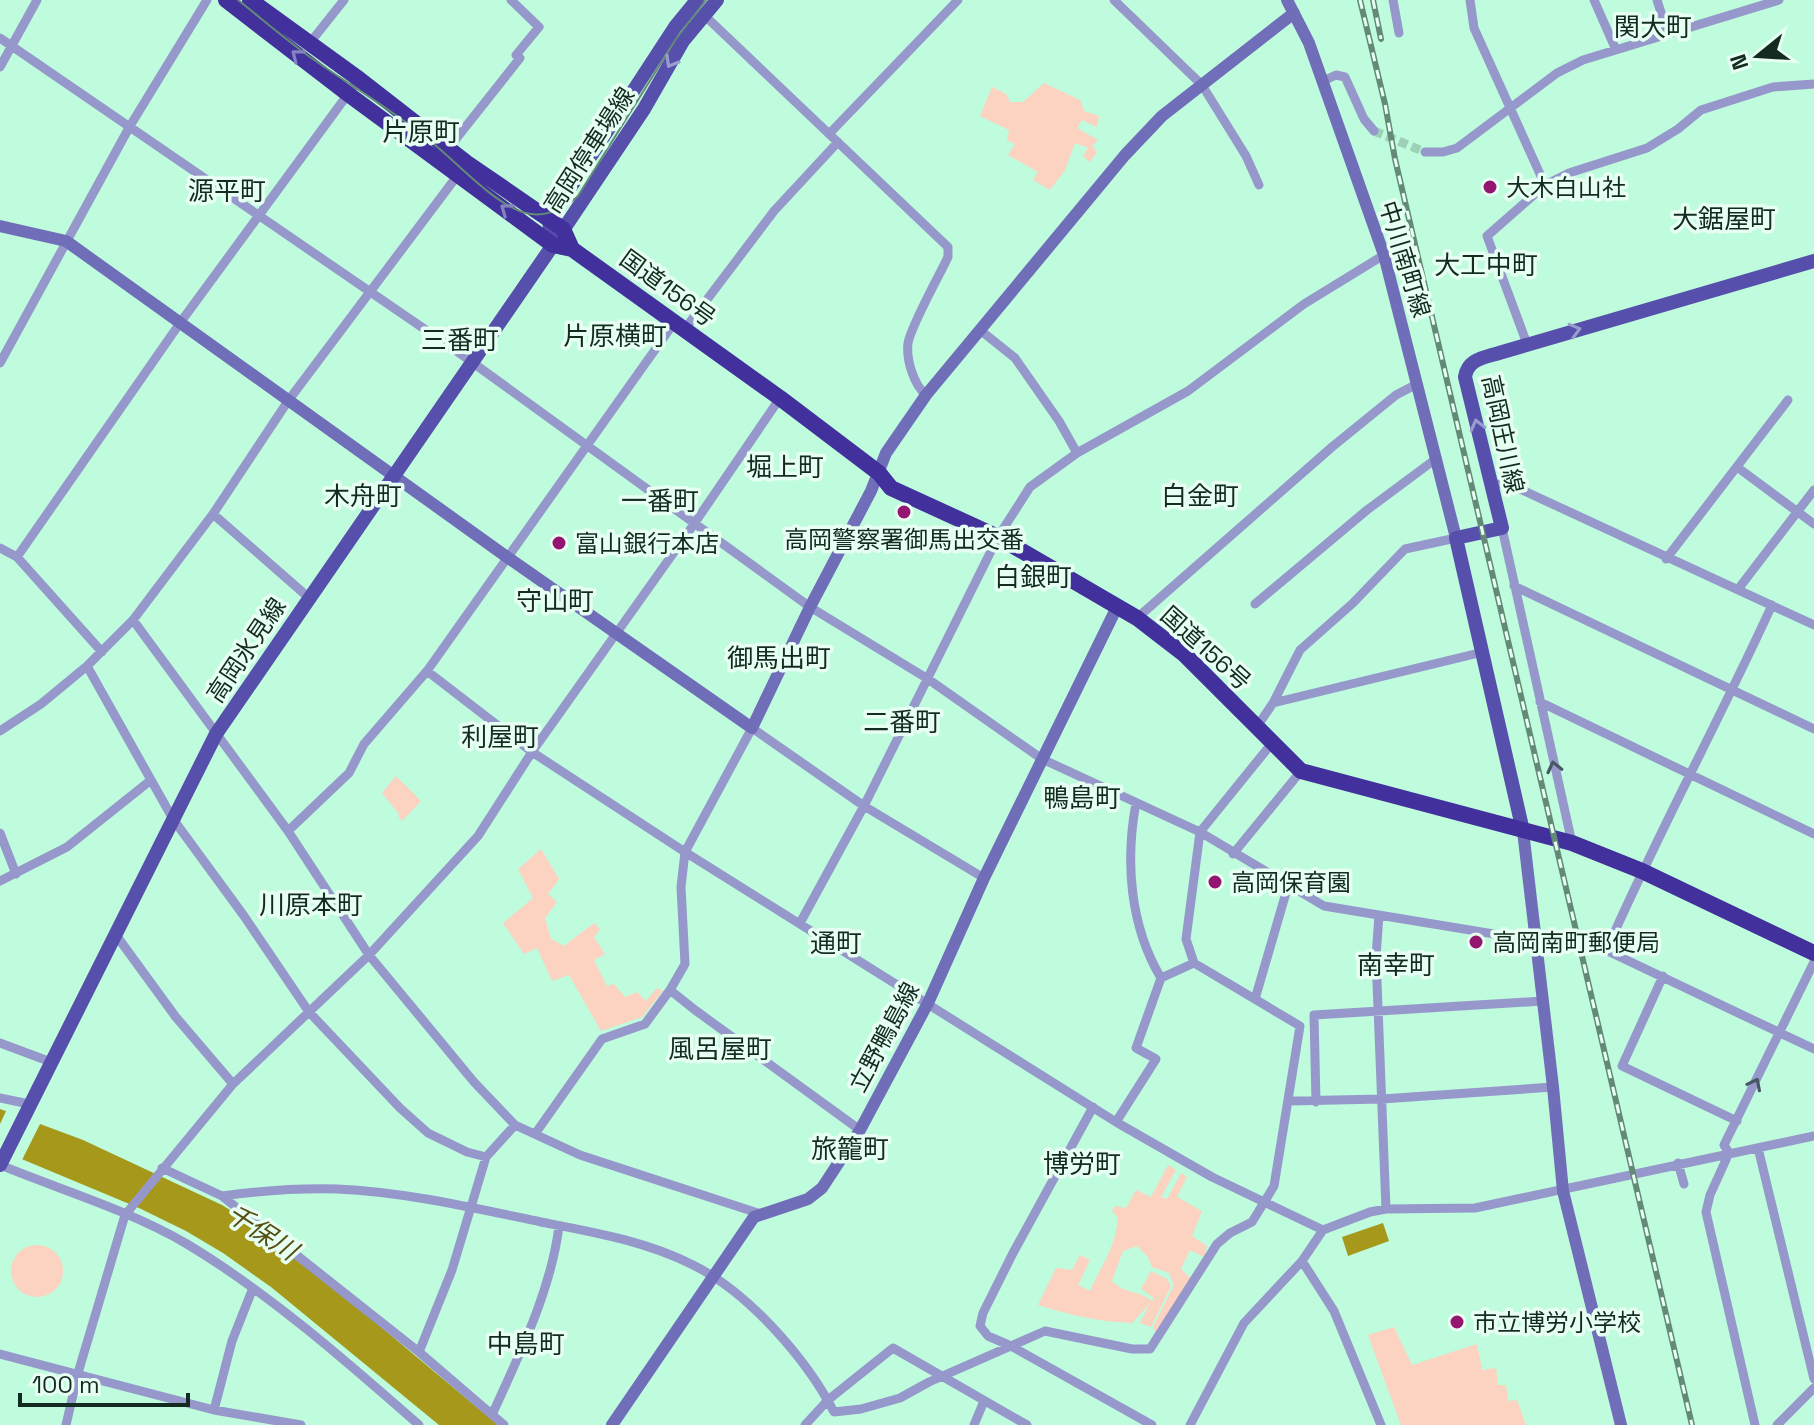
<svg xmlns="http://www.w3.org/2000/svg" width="1814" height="1425" font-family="'Space Grotesk','Noto Sans JP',sans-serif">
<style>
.green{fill:#fcd2c1}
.water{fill:#a5981a}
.pier{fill:#bffbdd}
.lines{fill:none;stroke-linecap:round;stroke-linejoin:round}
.street-tunnel{stroke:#9dd1b7;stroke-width:9;stroke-dasharray:9 4.5;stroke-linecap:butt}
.street{stroke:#9698cc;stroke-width:9}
.secondary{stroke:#706eb9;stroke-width:12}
.primary{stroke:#564fab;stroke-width:14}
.highway{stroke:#42309d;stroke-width:16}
.tram{stroke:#628a77;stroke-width:2}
.rail-casing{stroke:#628a77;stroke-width:6}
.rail{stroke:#e7fff2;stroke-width:3;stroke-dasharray:9;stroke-linecap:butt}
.oneway{stroke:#8483bf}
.oneway2{stroke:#979ecb}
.oneway3{stroke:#475765}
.poi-dot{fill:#941670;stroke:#e7fff2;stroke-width:3}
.labels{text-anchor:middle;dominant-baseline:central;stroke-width:7;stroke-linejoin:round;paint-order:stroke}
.street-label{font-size:24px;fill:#132b20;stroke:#e7fff2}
.poi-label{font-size:24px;fill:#132b20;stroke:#e7fff2;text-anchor:start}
.neighbourhood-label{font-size:26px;fill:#132b20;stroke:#e7fff2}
.water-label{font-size:26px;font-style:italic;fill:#564f13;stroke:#e7fff2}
</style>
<rect width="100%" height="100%" fill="#bffbdd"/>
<path class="green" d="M 1044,83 L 1080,100 L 1084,111 L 1099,116 L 1097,127 L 1082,120 L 1077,128 L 1098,140 L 1092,146 L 1097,152 L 1090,162 L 1083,156 L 1088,148 L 1075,143 L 1065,170 L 1050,190 L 1033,180 L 1038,172 L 1008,155 L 1015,144 L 1007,140 L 1009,130 L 980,116 L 992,87 L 1006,94 L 1010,102 L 1023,102 Z
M 396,776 L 421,801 L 402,821 L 398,816 L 399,814 L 382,793 Z
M 541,849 L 559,879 L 548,894 L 557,902 L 545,918 L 551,939 L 564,946 L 594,923 L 600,929 L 594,937 L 605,954 L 594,960 L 607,986 L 614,984 L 625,997 L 637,992 L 646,1001 L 657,988 L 663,991 L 642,1017 L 601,1031 L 569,975 L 552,981 L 537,948 L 524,954 L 503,923 L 533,898 L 518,869 Z
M 1168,1165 L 1176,1170 L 1161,1197 L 1167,1199 L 1181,1173 L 1187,1177 L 1177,1197 L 1202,1211 L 1192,1236 L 1207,1246 L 1204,1257 L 1190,1250 L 1181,1269 L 1190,1278 L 1160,1331 L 1155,1331 L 1153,1327 L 1174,1285 L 1169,1273 L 1152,1267 L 1148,1257 L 1137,1246 L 1123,1251 L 1112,1281 C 1128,1296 1137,1289 1152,1301 L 1154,1298 L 1141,1289 L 1151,1271 L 1167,1279 L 1171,1286 L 1151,1327 L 1140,1323 L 1150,1303 L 1132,1323 C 1099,1322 1070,1315 1038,1305 L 1056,1268 L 1072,1270 L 1080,1255 L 1090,1260 L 1078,1285 L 1090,1291 C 1101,1267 1117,1244 1118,1217 L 1112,1212 L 1115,1206 L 1126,1208 L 1136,1190 L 1151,1197 Z
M11 1271a26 26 0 1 1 52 0a26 26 0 1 1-52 0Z
M 1394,1327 L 1412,1365 L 1477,1344 L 1482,1370 L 1496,1368 L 1498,1385 L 1506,1385 L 1508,1401 L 1517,1400 L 1526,1425 L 1401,1425 L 1368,1335 Z"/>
<path class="water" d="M 0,1109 L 83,1140 L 222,1205 L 249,1222 L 314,1271 L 498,1425 L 439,1425 L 271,1287 L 223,1253 L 186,1231 L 139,1208 L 0,1150 Z
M 1383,1223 L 1389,1241 L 1348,1256 L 1342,1237 Z"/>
<path class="pier" d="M 8,1107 L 42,1120 L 21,1162 L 0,1154 L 0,1124 Z"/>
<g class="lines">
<path class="street-tunnel" d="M 1374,131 L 1425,152"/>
<path class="street" d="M 1114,0 L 1202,85 L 1246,156 L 1259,185
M 1393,0 L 1399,33
M 1470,0 L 1474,28 L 1545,185
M 1594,0 L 1616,50
M 1657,0 L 1668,34
M 703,14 L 948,247 L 948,257 C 939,276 911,326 908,343 C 906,360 914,385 926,395
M 0,38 L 458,352 L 810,607 L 928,679 L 1042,759 L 1200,832 L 1324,906 L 1537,941 L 1595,945 L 1814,1049
M 309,44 L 344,0
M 0,67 L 37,0
M 1323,81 L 1336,75 L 1345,77 L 1364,119 L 1374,131
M 829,134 L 958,0
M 448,149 L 520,58 L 516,55 L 539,27 L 511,0
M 1425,152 L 1443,152 L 1457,148 L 1557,73 L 1583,60 L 1779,0
M 684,330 L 774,211 L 838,142
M 980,330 L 1015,358 L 1059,421 L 1077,453
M 1527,344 L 1487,236 L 1545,185 L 1569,173 L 1647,148 L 1678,129 L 1701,110 L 1773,87 L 1814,84
M 0,363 L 130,126 L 207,0
M 1737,467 L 1814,524
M 1492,485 L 1507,483 L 1814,625
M 213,514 L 308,597
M 1502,528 L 1572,843
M 0,548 L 17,557 L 102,652
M 17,557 L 180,323 L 359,79
M 1666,559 L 1788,400
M 1514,586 L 1814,729
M 1739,588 L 1814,490
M 1255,604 L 1367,510 L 1437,458
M 1137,618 L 1332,447 L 1396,395 L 1417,384
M 133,620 L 288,831 L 369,955 L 474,1082 L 515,1125 L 580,1155 L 761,1214
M 87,666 L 173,819 L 244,916 L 309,1012 L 400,1108 L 428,1133 L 467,1152 L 486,1157
M 427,671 L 532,752 L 685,852 L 1116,1122 L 1212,1177 L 1323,1230
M 1540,702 L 1814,834
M 1273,703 L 1300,650 L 1353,603 L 1405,549 L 1456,538
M 1256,728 L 1273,703 L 1483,652
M 0,731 L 41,704 L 87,666 L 133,620 L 213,514 L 288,401 L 460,172
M 1136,803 C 1125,862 1130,926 1161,978
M 288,831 L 349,773 L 364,744 L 427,671 L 674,323
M 0,833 L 16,874
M 1233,854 L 1301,771
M 0,881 L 67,847 L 151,780
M 1379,915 L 1376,957 L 1386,1209
M 800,923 L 864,806 L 998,537 L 1030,487 L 1077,453 L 1188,391 L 1304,304 L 1384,255
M 116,935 L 175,1016 L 233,1084
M 1607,949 C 1658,833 1719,721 1772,605
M 1663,976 L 1622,1066 L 1737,1121
M 670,990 L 695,1010 L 860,1130
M 1255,999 L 1288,886
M 0,1043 L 51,1062
M 0,1098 L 29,1104
M 1289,1101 L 1382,1099 L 1553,1087
M 1316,1102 L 1314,1015 L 1543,1001
M 1093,1107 L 1013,1253 L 983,1313 L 980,1326 L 988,1336 L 1011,1346 L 1152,1425
M 1116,1122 L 1156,1059 L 1136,1048 L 1161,978 L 1194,963
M 535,1134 L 602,1039 L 645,1024 L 670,990 L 685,964 L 681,887 L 685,852 L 752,728 L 864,806 L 984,878
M 1758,1148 L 1814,1379
M 1678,1163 L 1684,1184
M 0,1165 C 61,1190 129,1210 187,1244 C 270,1294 346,1361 419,1425
M 162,1168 L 222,1196 L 419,1352 L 504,1425
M 222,1196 C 259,1191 299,1188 337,1189 C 406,1192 474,1208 541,1222 C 593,1232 646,1241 693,1265 C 748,1292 806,1358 834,1412 L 861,1409 L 900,1398 L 929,1382 L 1045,1331 L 1132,1349 L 1150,1349 L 1217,1244 L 1230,1233 L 1252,1222 L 1274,1186 L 1300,1026 L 1194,963 L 1186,939 L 1200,832 L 1272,743
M 1302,1261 L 1334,1311 L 1381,1425
M 419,1352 L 452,1270 L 486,1157 L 515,1125
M 0,1354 L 214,1410 L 301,1425
M 214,1410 L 232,1341 L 253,1288
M 492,1415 C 519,1355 551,1291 559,1226
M 66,1425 L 78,1373 L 125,1215 L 233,1084 L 369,955 L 478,836 L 532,752 L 694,524 L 780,398
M 805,1425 L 828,1400 L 893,1348 L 1027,1425
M 974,1425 L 984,1401
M 1190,1425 L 1244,1323 L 1302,1261 L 1323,1230 L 1370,1212 L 1386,1209 L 1475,1208 L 1814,1136
M 1755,1425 L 1706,1212 L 1710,1195 L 1729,1153 L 1724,1145 L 1814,962
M 1777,1425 L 1814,1388"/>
<path class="secondary" d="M 1287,0 L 1309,43 L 1384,255 L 1456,538
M 0,226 L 66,241 L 507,557 L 752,728 L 810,607 L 871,491 L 886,453 L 926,395 L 1125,155 L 1162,116 L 1294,13
M 1523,831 L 1553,1087 L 1563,1191 L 1621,1425
M 612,1425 L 754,1217 L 808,1199 L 822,1188 L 860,1130 L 928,1003 L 984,878 L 1117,607"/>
<path class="primary" d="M 550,228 L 549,220 L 675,27 L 697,0
M 1523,831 L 1456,538 L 1502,528 L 1465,377 C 1468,359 1483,358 1499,353 L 1814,261
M 0,1165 L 216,734 L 553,245 L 644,109 L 683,41 L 717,0"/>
<path class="highway" d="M 226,0 L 348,94 L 553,245 L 572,249 L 780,398 L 879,473 L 891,488 L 998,537 L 1137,618 L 1185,655 L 1301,771 L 1572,843 L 1642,871 L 1814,953
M 250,0 L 359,79 L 467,163 L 563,229 L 572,249"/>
<path class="tram" d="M 238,0 C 262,19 285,39 310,57 C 351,86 396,112 435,145 C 458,164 493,202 522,212 C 543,219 563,210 578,196 L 676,39 L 706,0"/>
<g class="rail-casing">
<path id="rail" d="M 1360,0 L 1385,104 L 1395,159 L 1692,1425
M 1373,0 L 1381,39"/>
</g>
<use href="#rail" class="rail"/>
</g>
<defs><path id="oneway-chevron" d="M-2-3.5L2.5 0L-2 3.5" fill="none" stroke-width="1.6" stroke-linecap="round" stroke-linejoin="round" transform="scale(2)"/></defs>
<g class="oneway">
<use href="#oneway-chevron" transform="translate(297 55) rotate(-142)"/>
<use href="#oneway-chevron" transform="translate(506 209) rotate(-144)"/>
</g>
<g class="oneway2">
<use href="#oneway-chevron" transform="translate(671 62) rotate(120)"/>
<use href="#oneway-chevron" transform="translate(1575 330) rotate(-16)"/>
<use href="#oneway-chevron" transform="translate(1477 425) rotate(-104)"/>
</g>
<g class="oneway3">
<use href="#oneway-chevron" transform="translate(1554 767) rotate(-103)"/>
<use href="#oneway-chevron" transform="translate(1755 1084) rotate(-63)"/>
</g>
<g class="poi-dot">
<circle cx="1490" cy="187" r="8"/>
<circle cx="904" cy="512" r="8"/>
<circle cx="559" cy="543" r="8"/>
<circle cx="1215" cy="882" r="8"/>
<circle cx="1476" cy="942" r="8"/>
<circle cx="1457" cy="1322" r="8"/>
</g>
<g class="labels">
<g class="street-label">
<text transform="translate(589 150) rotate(-57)">高岡停車場線</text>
<text transform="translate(1405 259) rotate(73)">中川南町線</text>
<text transform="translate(668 288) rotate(36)">国道156号</text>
<text transform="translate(1503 434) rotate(78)">高岡庄川線</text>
<text transform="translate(1206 648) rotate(42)">国道156号</text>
<text transform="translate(246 650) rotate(-56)">高岡氷見線</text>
<text transform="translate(884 1037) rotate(-62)">立野鴨島線</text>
</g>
<g class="poi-label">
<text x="1506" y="187">大木白山社</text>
<text x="904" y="539" text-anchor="middle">高岡警察署御馬出交番</text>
<text x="575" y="543">富山銀行本店</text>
<text x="1231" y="882">高岡保育園</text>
<text x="1492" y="942">高岡南町郵便局</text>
<text x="1473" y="1322">市立博労小学校</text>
</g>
<g class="neighbourhood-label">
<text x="1653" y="27">関大町</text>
<text x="421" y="132">片原町</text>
<text x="227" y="191">源平町</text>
<text x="1724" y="219">大鋸屋町</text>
<text x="1486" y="265">大工中町</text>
<text x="615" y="336">片原横町</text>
<text x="460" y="340">三番町</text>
<text x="785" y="467">堀上町</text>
<text x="363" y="496">木舟町</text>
<text x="1200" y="496">白金町</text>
<text x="660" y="501">一番町</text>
<text x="1033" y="577">白銀町</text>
<text x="555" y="601">守山町</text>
<text x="779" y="658">御馬出町</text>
<text x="902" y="722">二番町</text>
<text x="500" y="737">利屋町</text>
<text x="1082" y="798">鴨島町</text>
<text x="311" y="905">川原本町</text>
<text x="836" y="943">通町</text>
<text x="1396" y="965">南幸町</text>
<text x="720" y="1049">風呂屋町</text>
<text x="850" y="1149">旅籠町</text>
<text x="1082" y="1164">博労町</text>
<text x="526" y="1344">中島町</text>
</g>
<g class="water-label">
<text transform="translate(262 1232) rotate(33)">千保川</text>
</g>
</g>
<g transform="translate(1758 56) rotate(252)" stroke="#e7fff2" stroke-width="6" paint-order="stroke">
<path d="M0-6L14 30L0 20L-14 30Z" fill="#132b20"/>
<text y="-12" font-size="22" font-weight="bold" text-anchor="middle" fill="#132b20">N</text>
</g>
<path d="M20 1393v12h168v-12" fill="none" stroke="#132b20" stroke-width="4"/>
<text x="32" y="1393" font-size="24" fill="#132b20" stroke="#e7fff2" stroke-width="6" paint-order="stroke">100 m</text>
</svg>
